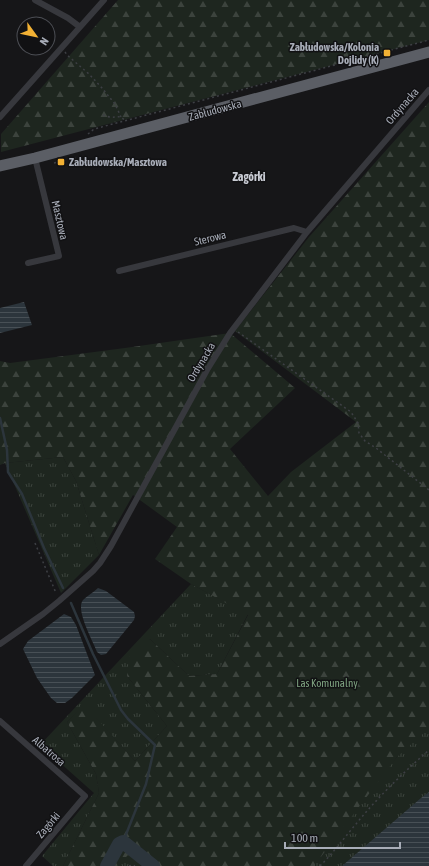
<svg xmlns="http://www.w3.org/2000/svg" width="429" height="866" font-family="'Asap Condensed',sans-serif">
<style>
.grass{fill:url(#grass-tufts)}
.forest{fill:url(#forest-firs)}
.water{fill:url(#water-rules)}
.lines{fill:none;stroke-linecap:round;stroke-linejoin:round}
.stream{stroke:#2c353c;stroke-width:2.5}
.river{stroke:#2c353c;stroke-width:14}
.path{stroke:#3d3f44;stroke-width:1.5;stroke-dasharray:2 3;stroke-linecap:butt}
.minor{stroke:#37383d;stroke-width:6}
.trunk{stroke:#5b5e65;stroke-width:11}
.poi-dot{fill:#f2b134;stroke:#111113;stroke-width:1.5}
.labels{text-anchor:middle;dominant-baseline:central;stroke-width:3;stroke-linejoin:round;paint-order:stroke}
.poi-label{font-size:11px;font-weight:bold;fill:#a8adb8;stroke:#111113;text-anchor:end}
.street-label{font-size:11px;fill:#a8adb8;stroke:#111113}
.park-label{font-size:11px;fill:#7fa381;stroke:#111113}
.neighbourhood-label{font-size:12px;font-weight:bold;fill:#c9ccd4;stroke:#111113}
</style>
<defs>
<pattern id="grass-tufts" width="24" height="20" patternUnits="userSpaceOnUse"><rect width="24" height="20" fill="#1e261f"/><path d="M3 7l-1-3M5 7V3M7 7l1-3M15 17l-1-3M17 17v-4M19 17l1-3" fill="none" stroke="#3c433d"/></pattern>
<pattern id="forest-firs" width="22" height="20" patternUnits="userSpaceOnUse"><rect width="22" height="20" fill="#1e261f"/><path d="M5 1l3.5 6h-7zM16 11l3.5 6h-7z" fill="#3c433d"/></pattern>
<pattern id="water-rules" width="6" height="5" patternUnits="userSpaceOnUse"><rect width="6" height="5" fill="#2c353c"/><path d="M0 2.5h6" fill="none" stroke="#485056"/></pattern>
</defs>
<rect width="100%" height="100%" fill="#161618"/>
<path class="grass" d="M 63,457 L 76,481 L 99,555 L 61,593 L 5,463 Z
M 191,584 L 248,614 L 217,674 L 189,676 L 150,639 L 127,676 L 167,726 L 135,761 L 84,705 L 67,722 L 96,774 L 99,793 L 63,866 L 53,866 L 42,856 L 94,793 L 40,745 Z
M 429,719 L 429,866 L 305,866 Z
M 117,841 L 152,866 L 104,866 Z"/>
<path class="forest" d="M 118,0 L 429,0 L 429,40 L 1,152 L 1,134 Z
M 429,102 L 429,728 L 397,757 L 314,866 L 143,866 L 128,855 L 117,866 L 63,866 L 99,793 L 96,774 L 67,722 L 84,704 L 135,761 L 167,726 L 127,676 L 129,657 L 150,639 L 189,676 L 217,674 L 248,615 L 191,584 L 155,559 L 177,527 L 133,495 L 99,555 L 76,481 L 63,457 L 5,463 L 0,465 L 0,361 L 10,363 L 125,348 L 230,333 L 295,388 L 230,449 L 268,496 L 291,472 L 356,422 L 235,331 L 309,237 Z"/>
<path class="water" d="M 24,302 L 32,325 L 0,333 L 0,308 Z
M 98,588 L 106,591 L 134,612 L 135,616 L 134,620 L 106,654 L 101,655 L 97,652 C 93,641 75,610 83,600 C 87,596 94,592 98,588 Z
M 64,614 L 71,617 L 76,625 L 95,675 L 72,698 L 65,703 L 57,703 L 51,698 L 37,678 L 23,649 L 28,641 Z
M 429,792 L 429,866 L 342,866 L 421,798 Z"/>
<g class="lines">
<path class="stream" d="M 0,418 L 7,450 L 8,472 L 22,494 L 44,548 L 63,588
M 71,603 L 93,654 L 121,710 L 128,719 L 155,745 L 146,784 L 123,842"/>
<path class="river" d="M 107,866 L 119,844 L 123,842 L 153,866"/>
<path class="path" d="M 65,52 L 67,55 L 89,74 L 102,88 L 115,104 L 121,117
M 103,115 C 104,115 109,117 110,117 C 117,118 120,114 125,121
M 88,134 L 94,129 L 429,40
M 54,163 L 79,157
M 238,332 L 351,412 L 358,423 L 359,433 L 365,441 L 376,448 L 429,490
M 35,543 L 56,593
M 129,866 L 132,865 L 135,866
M 320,866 C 333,853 344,838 356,824 C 378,797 403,773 429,750"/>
<path class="minor" d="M 35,0 L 68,18 L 80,27
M 0,117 L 104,0
M 28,263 L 59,256 L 35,158
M 119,271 L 294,228 L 307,232
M 0,644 L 43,614 L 59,601 L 93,571 L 100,563 L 111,546 L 207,370 L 230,333 L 307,232 L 429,90
M 0,721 L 85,796 L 26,866"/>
<path class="trunk" d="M 0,166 L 35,158 L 429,52"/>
</g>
<g class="poi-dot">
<rect x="383" y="49" width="8" height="8" rx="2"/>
<rect x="57" y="158" width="8" height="8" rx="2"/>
</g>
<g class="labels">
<g class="poi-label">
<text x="379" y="47">Zabłudowska/Kolonia<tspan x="379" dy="13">Dojlidy (K)</tspan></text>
<text x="69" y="162" text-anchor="start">Zabłudowska/Masztowa</text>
</g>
<g class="street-label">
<text transform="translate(402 106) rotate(-49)">Ordynacka</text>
<text transform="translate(215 110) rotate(-15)">Zabłudowska</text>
<text transform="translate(60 220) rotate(77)">Masztowa</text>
<text transform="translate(210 238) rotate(-14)">Sterowa</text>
<text transform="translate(201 362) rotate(-59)">Ordynacka</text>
<text transform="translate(49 751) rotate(41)">Albatrosa</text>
<text transform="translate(48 825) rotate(-50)">Zagórki</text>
</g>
<g class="park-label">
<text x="327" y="683">Las Komunalny</text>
</g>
<g class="neighbourhood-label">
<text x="249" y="177">Zagórki</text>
</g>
</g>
<g transform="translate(36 36) rotate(123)"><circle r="19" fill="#111113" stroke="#4d4f55"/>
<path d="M0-3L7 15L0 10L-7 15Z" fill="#f2b134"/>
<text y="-6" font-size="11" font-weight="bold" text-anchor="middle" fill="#a8adb8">N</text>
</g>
<path d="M285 842v6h115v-6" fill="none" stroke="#a8adb8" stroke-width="2"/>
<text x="291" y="842" font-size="12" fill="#a8adb8" stroke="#111113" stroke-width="3" paint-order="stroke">100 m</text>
</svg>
